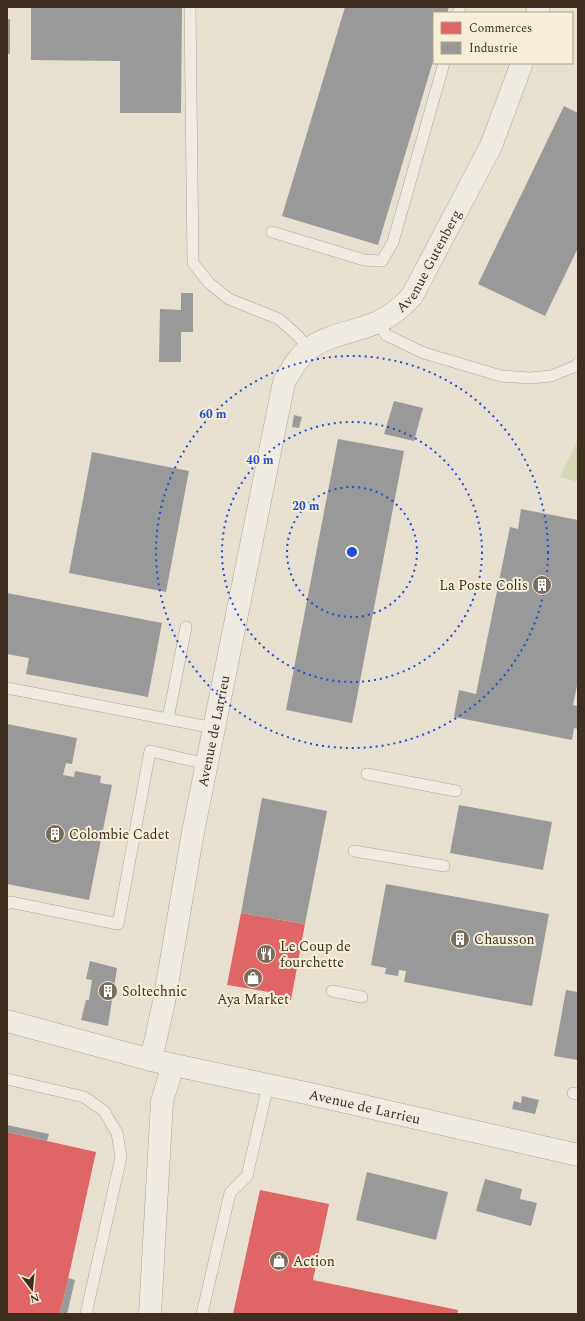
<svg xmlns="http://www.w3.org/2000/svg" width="585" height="1321" font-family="Spectral,serif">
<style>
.green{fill:#d6d7b3}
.shops{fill:#e06666}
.industry{fill:#999}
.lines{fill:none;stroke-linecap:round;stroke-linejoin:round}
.lane-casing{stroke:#ada599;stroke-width:12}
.street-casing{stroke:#ada599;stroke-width:23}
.lane{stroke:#efebe3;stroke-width:11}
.street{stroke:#efebe3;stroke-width:22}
.ring{fill:none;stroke:#1d4ed8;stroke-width:2;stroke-dasharray:2 4}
.labels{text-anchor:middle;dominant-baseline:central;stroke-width:4;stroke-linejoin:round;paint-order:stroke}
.street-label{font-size:14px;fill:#3d2e20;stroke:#f7eed8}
.poi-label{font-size:14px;fill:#3d2e20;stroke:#f7eed8;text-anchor:start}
.centre{fill:#1d4ed8;stroke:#f7eed8;stroke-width:2}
.ring-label{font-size:12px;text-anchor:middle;font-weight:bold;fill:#1d4ed8;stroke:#f7eed8;stroke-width:4;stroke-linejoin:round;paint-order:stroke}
</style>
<rect width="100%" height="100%" fill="#e7e0d1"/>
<path class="green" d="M 578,439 L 578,482 L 560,477 Z"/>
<path class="shops" d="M 241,913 L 305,924 L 291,1000 L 275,997 L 275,993 L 227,985 Z
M 7,1132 L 96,1152 L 63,1302 L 59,1314 L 7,1314 Z
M 260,1190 L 329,1204 L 313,1280 L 458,1310 L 457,1314 L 233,1314 Z"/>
<path class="industry" d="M 31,7 L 182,7 L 181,113 L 120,113 L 120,61 L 31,60 Z
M 345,7 L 449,7 L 447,13 L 434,13 L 434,58 L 378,245 L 282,216 Z
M 7,19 L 10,19 L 10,54 L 7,54 Z
M 564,106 L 578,113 L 578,248 L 545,316 L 478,284 Z
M 181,293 L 193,293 L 193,332 L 181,332 L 181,362 L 159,362 L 160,309 L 181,310 Z
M 394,401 L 423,408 L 414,441 L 384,434 Z
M 294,415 L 302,417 L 299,428 L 292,427 Z
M 338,439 L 404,451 L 352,723 L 286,710 Z
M 92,452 L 189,471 L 166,592 L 69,573 Z
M 521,509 L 578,520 L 578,681 L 573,705 L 578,706 L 577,713 L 578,714 L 578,729 L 574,728 L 572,740 L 454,717 L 459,690 L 476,694 L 510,527 L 518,529 Z
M 7,593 L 162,623 L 148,697 L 26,674 L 29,658 L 7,654 Z
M 7,724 L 77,738 L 72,764 L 66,763 L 63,775 L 74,777 L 75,771 L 101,776 L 100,783 L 112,785 L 89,900 L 7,884 Z
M 262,798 L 327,811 L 305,924 L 241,913 Z
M 459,805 L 552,822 L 543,870 L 450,853 Z
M 386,884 L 549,914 L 532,1006 L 404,982 L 406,971 L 399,970 L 398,976 L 385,974 L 386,968 L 371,965 Z
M 90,961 L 117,968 L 108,1026 L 81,1020 L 86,1000 L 89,1000 L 92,980 L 86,979 Z
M 566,990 L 578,992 L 578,1060 L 554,1056 Z
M 522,1096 L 539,1100 L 535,1114 L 512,1109 L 514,1101 L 521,1103 Z
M 7,1125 L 49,1134 L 47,1141 L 7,1132 Z
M 367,1172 L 448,1192 L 436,1240 L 356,1220 Z
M 485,1179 L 522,1189 L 520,1199 L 537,1203 L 531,1226 L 476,1211 Z
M 68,1278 L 75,1280 L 67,1314 L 59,1314 L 63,1302 Z"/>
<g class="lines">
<g class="lane-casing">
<path id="lane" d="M 190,7 L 193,263 L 209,283 L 229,299 L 279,319 L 298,336 L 309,349
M 458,13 L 460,7
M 272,232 L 364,260 L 382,261 L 393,242 L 444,63
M 378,322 L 386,335 L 424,353 L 501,376 L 530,378 L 551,376 L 576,366 L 578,363
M 7,688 L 214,728
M 168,719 L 186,627
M 367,774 L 456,791
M 354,851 L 444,866
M 7,904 L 10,902 L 118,924 L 150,751 L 207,764
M 332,991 L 362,997
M 7,1079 L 84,1097 L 104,1111 L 117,1133 L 121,1157 L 86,1314
M 573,1093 L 578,1094
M 202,1314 L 230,1193 L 247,1176 L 268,1085"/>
</g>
<g class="street-casing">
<g id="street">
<path d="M 537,13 L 539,7"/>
<path id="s1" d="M 7,1021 L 151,1060 L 315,1095 L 578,1155"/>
<path id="s2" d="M 151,1060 L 164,1002 L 193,832 L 284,382 C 291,371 298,356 310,348 C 330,334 356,332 378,322 C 392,316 402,307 412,296 L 491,146 L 522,63"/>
<path d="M 150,1314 L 162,1101 L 173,1065"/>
</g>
</g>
<use href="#lane" class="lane"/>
<use href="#street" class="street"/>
</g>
<g class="ring">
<circle cx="352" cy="552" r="65"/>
<circle cx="352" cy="552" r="130"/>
<circle cx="352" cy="552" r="196"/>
</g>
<defs>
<g id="building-disc" transform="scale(1)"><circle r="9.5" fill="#786c5e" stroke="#f7eed8"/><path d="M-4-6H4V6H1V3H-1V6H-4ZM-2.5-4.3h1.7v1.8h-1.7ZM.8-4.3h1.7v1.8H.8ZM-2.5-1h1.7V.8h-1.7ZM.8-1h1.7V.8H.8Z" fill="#fff"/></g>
<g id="restaurant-disc" transform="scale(1)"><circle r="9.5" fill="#786c5e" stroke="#f7eed8"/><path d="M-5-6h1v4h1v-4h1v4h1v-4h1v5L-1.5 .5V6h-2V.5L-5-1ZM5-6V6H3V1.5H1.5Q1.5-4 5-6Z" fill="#fff"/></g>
<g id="shop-disc" transform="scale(1)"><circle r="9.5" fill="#786c5e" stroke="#f7eed8"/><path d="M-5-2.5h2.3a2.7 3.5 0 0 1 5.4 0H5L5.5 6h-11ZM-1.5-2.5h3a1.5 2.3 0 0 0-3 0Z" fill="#fff"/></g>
</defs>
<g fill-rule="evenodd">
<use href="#building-disc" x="542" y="585"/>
<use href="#building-disc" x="55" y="834"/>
<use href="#building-disc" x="460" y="939"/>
<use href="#restaurant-disc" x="266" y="954"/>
<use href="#shop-disc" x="253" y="978"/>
<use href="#building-disc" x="108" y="991"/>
<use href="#shop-disc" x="279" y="1261"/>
</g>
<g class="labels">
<g class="street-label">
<text stroke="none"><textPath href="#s2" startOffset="889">Avenue Gutenberg</textPath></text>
<text stroke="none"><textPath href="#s2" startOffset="335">Avenue de Larrieu</textPath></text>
<text stroke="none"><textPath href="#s1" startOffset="368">Avenue de Larrieu</textPath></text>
</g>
<g class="poi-label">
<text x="528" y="585" text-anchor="end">La Poste Colis</text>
<text x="69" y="834">Colombie Cadet</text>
<text x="474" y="939">Chausson</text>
<text x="280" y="946">Le Coup de<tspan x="280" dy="16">fourchette</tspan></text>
<text x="122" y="991">Soltechnic</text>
<text x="253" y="999" text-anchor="middle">Aya Market</text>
<text x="293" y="1261">Action</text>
</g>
</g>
<circle cx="352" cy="552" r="6" class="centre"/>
<g class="ring-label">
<text x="213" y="418">60 m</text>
<text x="260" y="464">40 m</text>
<text x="306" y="510">20 m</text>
</g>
<rect width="585" height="1321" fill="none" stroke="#3d2e20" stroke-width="16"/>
<rect x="433" y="12" width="140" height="52" fill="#f7eed8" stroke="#ada18e"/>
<rect x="441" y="22" width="20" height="12" fill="#e06666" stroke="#ada18e"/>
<text x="469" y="32" font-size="12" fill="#3d2e20">Commerces</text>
<rect x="441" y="42" width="20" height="12" fill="#999999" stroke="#ada18e"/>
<text x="469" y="52" font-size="12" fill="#3d2e20">Industrie</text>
<g transform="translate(32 1289) rotate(164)" stroke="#f7eed8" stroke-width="3" paint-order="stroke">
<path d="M0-3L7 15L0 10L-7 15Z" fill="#3d2e20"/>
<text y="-6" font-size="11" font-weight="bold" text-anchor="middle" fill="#3d2e20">N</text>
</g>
</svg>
